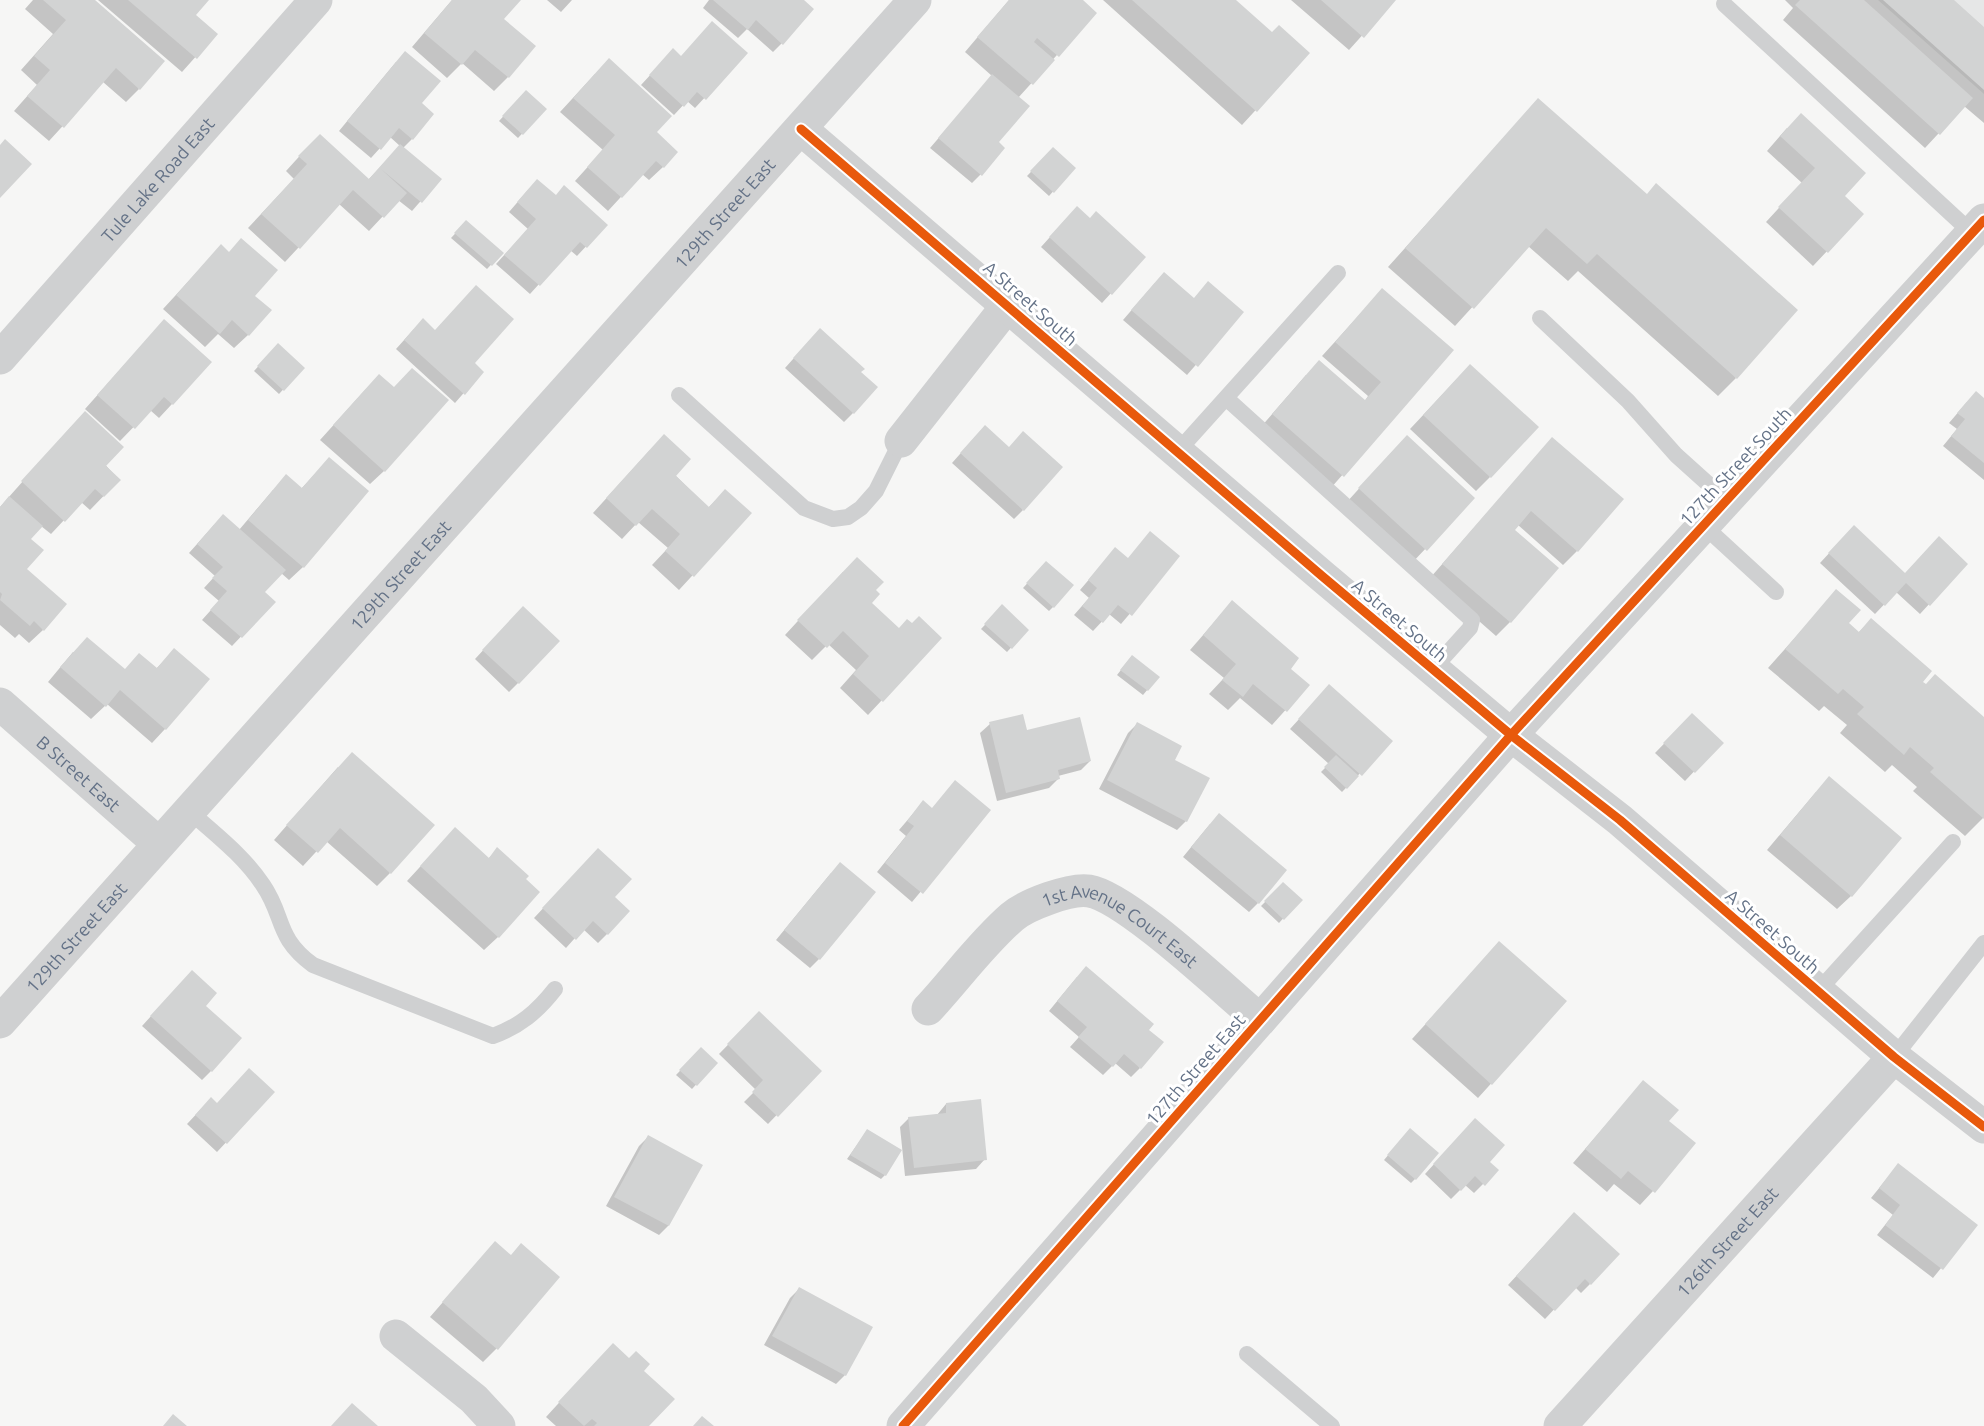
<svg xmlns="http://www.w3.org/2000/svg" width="1984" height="1426" font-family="Ubuntu,sans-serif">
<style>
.built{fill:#e6e7e7}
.shadow{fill:#0003}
.building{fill:#d2d3d3}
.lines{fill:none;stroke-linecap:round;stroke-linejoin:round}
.service{stroke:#cfd0d1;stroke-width:16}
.minor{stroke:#cfd0d1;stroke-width:33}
.tertiary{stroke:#cfd0d1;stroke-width:33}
.cycleway-casing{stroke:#fff;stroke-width:13}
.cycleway{stroke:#e8590c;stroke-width:9}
.labels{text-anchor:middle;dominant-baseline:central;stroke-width:6;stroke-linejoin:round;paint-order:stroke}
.street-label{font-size:18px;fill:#647287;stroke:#fff}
</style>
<rect width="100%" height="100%" fill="#f6f6f5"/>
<path class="built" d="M 1878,0 L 1984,0 L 1984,94 Z"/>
<path class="shadow" d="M 33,0 L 93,0 L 139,89 L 126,102 L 103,82 L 49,141 L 14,111 L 37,85 L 21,70 L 53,34 L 25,9 Z
M 98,0 L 207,0 L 194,15 L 216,34 L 182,72 Z
M 452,0 L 519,0 L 502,20 L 508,77 L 494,91 L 462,63 L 447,78 L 412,47 Z
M 547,0 L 572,0 L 561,12 Z
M 709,0 L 802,0 L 782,43 L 773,52 L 747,29 L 738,38 L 703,8 Z
M 1009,0 L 1081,0 L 1095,13 L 1018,98 L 981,174 L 972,183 L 930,148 L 992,76 L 965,52 Z
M 1103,0 L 1234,0 L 1271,34 L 1308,53 L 1242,125 Z
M 1291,0 L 1394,0 L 1349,50 Z
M 1785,0 L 1952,0 L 1984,29 L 1984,123 L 1964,106 L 1925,148 L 1783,20 L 1793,8 Z
M 746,53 L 695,108 L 687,101 L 674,115 L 641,85 L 664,60 Z
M 396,62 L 420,104 L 412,139 L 403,148 L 440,179 L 412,211 L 398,200 L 369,231 L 339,204 L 285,262 L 248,228 L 294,179 L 286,171 L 306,149 L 368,180 L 400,146 L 390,137 L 371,158 L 339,131 Z
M 595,74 L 655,132 L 663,167 L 649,180 L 642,174 L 608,211 L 575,181 L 603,150 L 560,112 Z
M 526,92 L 545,109 L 518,138 L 499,121 Z
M 1538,100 L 1736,378 L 1718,396 L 1578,271 L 1568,281 L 1528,246 L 1455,326 L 1388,267 Z
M 1787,128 L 1842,196 L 1862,214 L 1813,266 L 1766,222 L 1802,183 L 1767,151 Z
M 1053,149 L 1074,168 L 1049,196 L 1027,176 Z
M 528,190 L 606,225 L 577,256 L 570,250 L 530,294 L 496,264 L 528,229 L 509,212 Z
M 1068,217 L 1089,219 L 1144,257 L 1102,303 L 1041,247 Z
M 466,222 L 502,253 L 487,269 L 451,238 Z
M 208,260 L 253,296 L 248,335 L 234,348 L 218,334 L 205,347 L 163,309 Z
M 1155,283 L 1193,300 L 1242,312 L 1187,375 L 1123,320 Z
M 1382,290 L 1452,350 L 1330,489 L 1260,428 L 1306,375 L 1365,401 L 1368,396 L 1322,356 Z
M 414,329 L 435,331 L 482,372 L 455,403 L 396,349 Z
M 151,335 L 172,404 L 159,418 L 150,410 L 120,441 L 85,409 Z
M 811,339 L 859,372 L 853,413 L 844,422 L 785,368 Z
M 278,345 L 303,368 L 279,394 L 254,371 Z
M 1457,379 L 1490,477 L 1476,491 L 1410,429 Z
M 366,389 L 384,471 L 370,484 L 320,440 Z
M 1984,400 L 1984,480 L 1943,446 L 1957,429 L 1949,423 L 1967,402 Z
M 71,427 L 119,480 L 90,510 L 81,502 L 51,534 L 41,526 L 29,539 L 25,569 L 43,630 L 29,643 L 19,634 L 15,638 L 0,625 L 0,507 Z
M 976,436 L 1023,510 L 1014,519 L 952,463 Z
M 1552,439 L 1577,551 L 1563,565 L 1518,525 L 1513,531 L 1510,622 L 1496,636 L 1430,578 Z
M 650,450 L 708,508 L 725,491 L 750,513 L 679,590 L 652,565 L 668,548 L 638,522 L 622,539 L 593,513 Z
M 1393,451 L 1473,498 L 1412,563 L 1346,503 Z
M 329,459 L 303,567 L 289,580 L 281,573 L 263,593 L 274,602 L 232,646 L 202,620 L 219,601 L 204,588 L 215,576 L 189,553 L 214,525 L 239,530 L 273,490 L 301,489 Z
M 1845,536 L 1905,575 L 1966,564 L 1920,614 L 1896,592 L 1875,614 L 1820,563 Z
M 1115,549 L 1127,559 L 1178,557 L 1121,624 L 1109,614 L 1093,631 L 1074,615 L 1089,598 L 1080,590 Z
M 1046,563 L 1053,607 L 1049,611 L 1023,588 Z
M 843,572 L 874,590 L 870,603 L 898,630 L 940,638 L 868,715 L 840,688 L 856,670 L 828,644 L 812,660 L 785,635 Z
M 1837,591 L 1847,624 L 1858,633 L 1871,620 L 1921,682 L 1984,719 L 1984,817 L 1965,836 L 1913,791 L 1917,787 L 1892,765 L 1885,772 L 1840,733 L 1847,725 L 1824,706 L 1819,711 L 1768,668 Z
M 1232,602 L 1289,669 L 1308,685 L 1272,725 L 1240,698 L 1228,710 L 1209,694 L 1224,678 L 1190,650 Z
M 1002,607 L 1027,630 L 1007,652 L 981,629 Z
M 514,617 L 518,683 L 509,692 L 475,659 Z
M 174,650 L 165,729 L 152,743 L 107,704 L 91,719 L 48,682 L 73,652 L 124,670 L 156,669 Z
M 1128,661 L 1158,677 L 1143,695 L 1117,675 Z
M 1321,695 L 1391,741 L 1342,792 L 1321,772 L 1329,764 L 1290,729 Z
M 1692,715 L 1721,743 L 1685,781 L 1655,753 Z
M 990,724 L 1026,732 L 1090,761 L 1081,770 L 1058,776 L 1058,779 L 1049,788 L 997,801 L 980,733 Z
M 1137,724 L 1173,761 L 1186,821 L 1177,830 L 1099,789 L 1128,733 Z
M 338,767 L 390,873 L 377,886 L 326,841 L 303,866 L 274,840 Z
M 1816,792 L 1851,896 L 1837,909 L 1767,850 Z
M 923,802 L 931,809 L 989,810 L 912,902 L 877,872 L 906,836 L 899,830 Z
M 1210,824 L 1258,903 L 1249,912 L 1183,857 Z
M 442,843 L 488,859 L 498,849 L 498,937 L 484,950 L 407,881 Z
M 589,859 L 613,898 L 607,934 L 598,943 L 583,929 L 566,948 L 534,918 Z
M 831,873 L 819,959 L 810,968 L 776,940 Z
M 1283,884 L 1300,900 L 1279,923 L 1261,906 Z
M 1499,943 L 1565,1002 L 1478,1098 L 1412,1039 Z
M 1077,977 L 1140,1068 L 1131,1077 L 1115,1063 L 1103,1075 L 1070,1047 L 1079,1037 L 1049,1011 Z
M 183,981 L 204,1006 L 211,1071 L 202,1080 L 142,1026 Z
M 759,1013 L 819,1071 L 768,1124 L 744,1102 L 756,1090 L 719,1054 Z
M 701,1049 L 716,1063 L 692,1089 L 676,1075 Z
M 1643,1082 L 1667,1121 L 1653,1191 L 1640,1205 L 1614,1184 L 1607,1192 L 1573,1163 Z
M 273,1092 L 217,1152 L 187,1124 L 202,1108 Z
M 946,1104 L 985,1159 L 976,1169 L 905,1176 L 900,1127 L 909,1118 L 937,1115 Z
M 1466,1129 L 1488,1162 L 1497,1170 L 1474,1193 L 1465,1185 L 1451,1199 L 1425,1174 Z
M 867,1131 L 885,1175 L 881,1179 L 847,1159 Z
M 1406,1134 L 1415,1179 L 1411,1183 L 1384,1160 Z
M 648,1137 L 701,1165 L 668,1226 L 659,1235 L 606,1206 L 639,1146 Z
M 1898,1165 L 1976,1225 L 1933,1278 L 1877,1235 L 1893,1215 L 1871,1198 Z
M 1565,1223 L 1590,1284 L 1581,1293 L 1575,1287 L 1545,1319 L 1508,1285 Z
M 482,1257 L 497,1348 L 483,1362 L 430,1317 Z
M 799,1289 L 845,1375 L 836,1384 L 764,1345 L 790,1298 Z
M 599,1359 L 642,1371 L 647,1426 L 556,1426 L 546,1417 Z"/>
<path class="building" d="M 43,0 L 95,0 L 165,61 L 140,90 L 116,68 L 64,128 L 27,96 L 50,70 L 34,56 L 66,20 Z
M 128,0 L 209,0 L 196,15 L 218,34 L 197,59 Z
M 452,0 L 521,0 L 504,19 L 536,46 L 509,78 L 475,50 L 462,65 L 424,33 Z
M 713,0 L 804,0 L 814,9 L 783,45 L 756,20 L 748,30 Z
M 1009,0 L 1083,0 L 1097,13 L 1059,57 L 1037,38 L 1034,42 L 1055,60 L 1033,85 L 977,37 Z
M 1132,0 L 1236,0 L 1272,32 L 1279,25 L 1310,53 L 1257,112 Z
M 1321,0 L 1396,0 L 1364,38 Z
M 1800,0 L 1864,0 L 1973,98 L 1940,135 L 1795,5 Z
M 1883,0 L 1954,0 L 1984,27 L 1984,90 Z
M 712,21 L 748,53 L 706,100 L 697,92 L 684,107 L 649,75 L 673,48 L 681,56 Z
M 405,51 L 441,81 L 422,103 L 434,114 L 413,140 L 399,128 L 381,150 L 347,121 Z
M 609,58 L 672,116 L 657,132 L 678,152 L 664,168 L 656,161 L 622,198 L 587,167 L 615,135 L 573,98 Z
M 992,74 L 1030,106 L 999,142 L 1005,148 L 982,176 L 938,138 Z
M 526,90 L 547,109 L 523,135 L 502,116 Z
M 1538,98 L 1647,194 L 1656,183 L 1798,310 L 1737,379 L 1597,254 L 1587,264 L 1546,228 L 1474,309 L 1405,248 Z
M 1801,113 L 1866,173 L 1845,196 L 1864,214 L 1828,253 L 1778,207 L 1815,168 L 1780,136 Z
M 320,134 L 369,179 L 400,144 L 442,179 L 422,203 L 381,169 L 407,193 L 384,218 L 353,190 L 300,249 L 261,214 L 307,164 L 298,156 Z
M 5,139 L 32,164 L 0,198 L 0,145 Z
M 1053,147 L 1076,168 L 1054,193 L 1030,171 Z
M 537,179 L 556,195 L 564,185 L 608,225 L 587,248 L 580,242 L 540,286 L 504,255 L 536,219 L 517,202 Z
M 1077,206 L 1090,218 L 1096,211 L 1146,257 L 1112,295 L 1049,237 Z
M 466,220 L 504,253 L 492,266 L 454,233 Z
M 241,238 L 278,270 L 255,296 L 272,310 L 249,336 L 232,320 L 220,334 L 176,295 L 221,244 L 229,252 Z
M 1164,272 L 1194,298 L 1208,281 L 1244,312 L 1198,367 L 1131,310 Z
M 476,285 L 514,319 L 475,363 L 484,372 L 465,395 L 404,340 L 423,318 L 435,330 Z
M 1382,288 L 1454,350 L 1344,477 L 1272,414 L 1319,360 L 1365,400 L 1381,382 L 1335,342 Z
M 164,319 L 212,362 L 173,405 L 164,397 L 135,429 L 97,395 Z
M 820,328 L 865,369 L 861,372 L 878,387 L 854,414 L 793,358 Z
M 278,343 L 305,368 L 284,391 L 257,366 Z
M 1470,364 L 1539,427 L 1491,478 L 1423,415 Z
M 412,368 L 449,400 L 385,472 L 333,425 L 379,374 L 394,387 Z
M 1976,391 L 1984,398 L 1984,463 L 1951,436 L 1965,419 L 1957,413 Z
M 85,411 L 124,447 L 106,466 L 121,480 L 104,497 L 95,489 L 65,522 L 21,481 Z
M 985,425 L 1009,447 L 1023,431 L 1063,467 L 1024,511 L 960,453 Z
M 664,434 L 691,459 L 676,476 L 709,507 L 725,489 L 752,513 L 694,577 L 665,551 L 680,534 L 652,509 L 636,526 L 606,498 Z
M 1407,435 L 1475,498 L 1427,551 L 1358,488 Z
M 1552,437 L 1624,499 L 1578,552 L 1531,511 L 1515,530 L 1559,568 L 1511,623 L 1442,564 Z
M 329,457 L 369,491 L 304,568 L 248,520 L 286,474 L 302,488 Z
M 9,496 L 43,526 L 31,539 L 44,550 L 27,569 L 67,604 L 44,631 L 34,621 L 30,626 L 0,600 L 2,594 L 0,592 L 0,507 Z
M 223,514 L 286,570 L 265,592 L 276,602 L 242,638 L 210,610 L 227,591 L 212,578 L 223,567 L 197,544 Z
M 1854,525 L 1905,573 L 1939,536 L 1968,564 L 1930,606 L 1906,583 L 1885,606 L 1828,553 Z
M 1150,531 L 1180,556 L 1132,616 L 1118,605 L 1103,623 L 1082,606 L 1097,588 L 1088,580 L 1115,547 L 1128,558 Z
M 857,557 L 884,582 L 876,590 L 880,594 L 872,603 L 899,628 L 907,619 L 912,623 L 919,616 L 942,638 L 883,702 L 853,674 L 869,656 L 843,631 L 827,648 L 797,620 Z
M 1046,561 L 1074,585 L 1054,608 L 1026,583 Z
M 1836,589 L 1861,610 L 1849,623 L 1859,632 L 1871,618 L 1932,671 L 1923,682 L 1926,684 L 1935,674 L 1984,717 L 1984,819 L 1930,772 L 1934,768 L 1910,747 L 1904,755 L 1857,714 L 1864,707 L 1843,689 L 1838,694 L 1785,649 Z
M 1232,600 L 1299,658 L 1291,669 L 1310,685 L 1287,712 L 1253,684 L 1243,697 L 1222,680 L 1236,664 L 1203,635 Z
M 1002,604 L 1029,630 L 1012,649 L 984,624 Z
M 523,606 L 560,641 L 519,684 L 482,650 Z
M 87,637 L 125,669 L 139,653 L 157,668 L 174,648 L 210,679 L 166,730 L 120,690 L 106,707 L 60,667 Z
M 1132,655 L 1160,677 L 1148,691 L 1120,670 Z
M 1329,684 L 1393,741 L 1362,776 L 1298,719 Z
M 1692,713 L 1724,743 L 1695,773 L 1663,743 Z
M 1023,714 L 1027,730 L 1080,717 L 1091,761 L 1058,770 L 1060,779 L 1006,793 L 989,722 Z
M 1137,722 L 1182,746 L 1175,760 L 1210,778 L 1187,822 L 1107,780 Z
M 352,752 L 435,825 L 391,874 L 340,828 L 318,853 L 286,825 Z
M 1336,755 L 1359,776 L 1347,789 L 1324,767 Z
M 1829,776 L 1902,838 L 1852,897 L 1780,835 Z
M 955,780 L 991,810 L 923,894 L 885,863 L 914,826 L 907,821 L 923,800 L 932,808 Z
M 1219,813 L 1287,870 L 1259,904 L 1191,847 Z
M 455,827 L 489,858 L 497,847 L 529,876 L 526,879 L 540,892 L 499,938 L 420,866 Z
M 598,848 L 632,879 L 615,897 L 630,911 L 608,935 L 593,921 L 576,940 L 542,908 Z
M 840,862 L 876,892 L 820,960 L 784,930 Z
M 1283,882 L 1303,900 L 1284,920 L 1264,901 Z
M 1499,941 L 1567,1001 L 1492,1085 L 1425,1024 Z
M 1086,966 L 1154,1024 L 1149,1030 L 1164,1042 L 1141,1069 L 1124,1054 L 1113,1067 L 1078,1037 L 1087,1027 L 1057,1001 Z
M 192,970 L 217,993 L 206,1006 L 242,1038 L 212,1072 L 150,1016 Z
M 759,1011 L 822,1071 L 778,1117 L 752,1092 L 763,1080 L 727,1044 Z
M 701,1047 L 718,1063 L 697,1086 L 679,1070 Z
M 249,1068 L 275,1092 L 227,1144 L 195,1115 L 211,1097 L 217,1103 Z
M 1643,1080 L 1679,1110 L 1669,1121 L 1696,1143 L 1655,1193 L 1628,1171 L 1621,1179 L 1585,1149 Z
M 981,1099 L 987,1160 L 914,1168 L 908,1117 L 946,1113 L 946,1103 Z
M 1475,1118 L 1505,1145 L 1490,1162 L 1499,1170 L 1485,1186 L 1475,1176 L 1461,1191 L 1433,1164 Z
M 1410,1128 L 1439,1153 L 1416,1180 L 1387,1155 Z
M 867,1129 L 902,1150 L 886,1176 L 850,1155 Z
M 648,1135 L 703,1165 L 669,1226 L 614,1197 Z
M 1898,1163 L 1978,1225 L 1943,1270 L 1885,1225 L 1900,1205 L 1879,1188 Z
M 1574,1212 L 1620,1254 L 1591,1285 L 1585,1279 L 1555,1311 L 1516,1276 Z
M 495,1241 L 511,1255 L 521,1243 L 560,1277 L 498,1350 L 442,1302 Z
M 799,1287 L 873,1327 L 846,1376 L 772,1336 Z
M 613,1343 L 629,1358 L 636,1351 L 650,1364 L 644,1371 L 675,1399 L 649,1426 L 594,1426 L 597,1423 L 592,1419 L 584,1426 L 558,1402 Z
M 352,1403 L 378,1426 L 331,1426 Z
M 173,1414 L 187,1426 L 163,1426 Z
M 702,1416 L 714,1426 L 693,1426 Z"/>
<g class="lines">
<path class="service" d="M 1724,4 L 1972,233
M 1540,318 L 1628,401 L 1676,455 L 1726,500
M 679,395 L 804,508 L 833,519 L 848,517 L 861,508 L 876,491 L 901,441
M 1226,398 L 1472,620 L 1470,628 L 1433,669
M 1178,451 L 1338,273
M 1703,525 L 1776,592
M 188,810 C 215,834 243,855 263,885 C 285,917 275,937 313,965 L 493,1036 C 520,1026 537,1012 555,989
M 1818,991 L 1953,842
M 1894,1057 L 1984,943
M 1247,1354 L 1332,1426"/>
<g class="minor">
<path id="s1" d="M 0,358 L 316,0"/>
<path d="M 901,441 L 1008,305"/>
<path id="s2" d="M 0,704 L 158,843"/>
<path d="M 1511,735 L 1984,220"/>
<path id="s3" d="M 928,1009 C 956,979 981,944 1012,917 C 1026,905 1070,888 1089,891 C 1127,897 1226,992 1260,1020"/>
<path d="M 396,1336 L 474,1399 L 499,1426"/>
<path id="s4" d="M 1560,1426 L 1894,1057"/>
</g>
<g class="tertiary">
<path d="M 801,129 L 1322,576 L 1511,735 L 1620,820 L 1894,1057 L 1984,1127"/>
<path id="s5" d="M 0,1022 L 915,0"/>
<path d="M 903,1426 L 1511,735"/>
</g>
<g class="cycleway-casing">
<path id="cycleway" d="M 801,129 L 1322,576 L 1511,735 L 1620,820 L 1894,1057 L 1984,1127
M 903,1426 L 1511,735 L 1984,220"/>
</g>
<use href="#cycleway" class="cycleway"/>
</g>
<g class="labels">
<g class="street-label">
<text stroke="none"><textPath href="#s1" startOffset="238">Tule Lake Road East</textPath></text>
<text stroke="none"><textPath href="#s5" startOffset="1086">129th Street East</textPath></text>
<text transform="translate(1031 303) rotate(41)">A Street South</text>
<text transform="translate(1735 466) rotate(-47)">127th Street South</text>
<text stroke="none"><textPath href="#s5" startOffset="600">129th Street East</textPath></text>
<text transform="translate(1400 620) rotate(40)">A Street South</text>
<text stroke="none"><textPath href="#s2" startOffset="105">B Street East</textPath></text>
<text transform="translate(1773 931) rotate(41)">A Street South</text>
<text stroke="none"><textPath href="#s5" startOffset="114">129th Street East</textPath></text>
<text stroke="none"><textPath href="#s3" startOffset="248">1st Avenue Court East</textPath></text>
<text transform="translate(1195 1069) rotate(-49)">127th Street East</text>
<text stroke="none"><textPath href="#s4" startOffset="249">126th Street East</textPath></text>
</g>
</g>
</svg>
